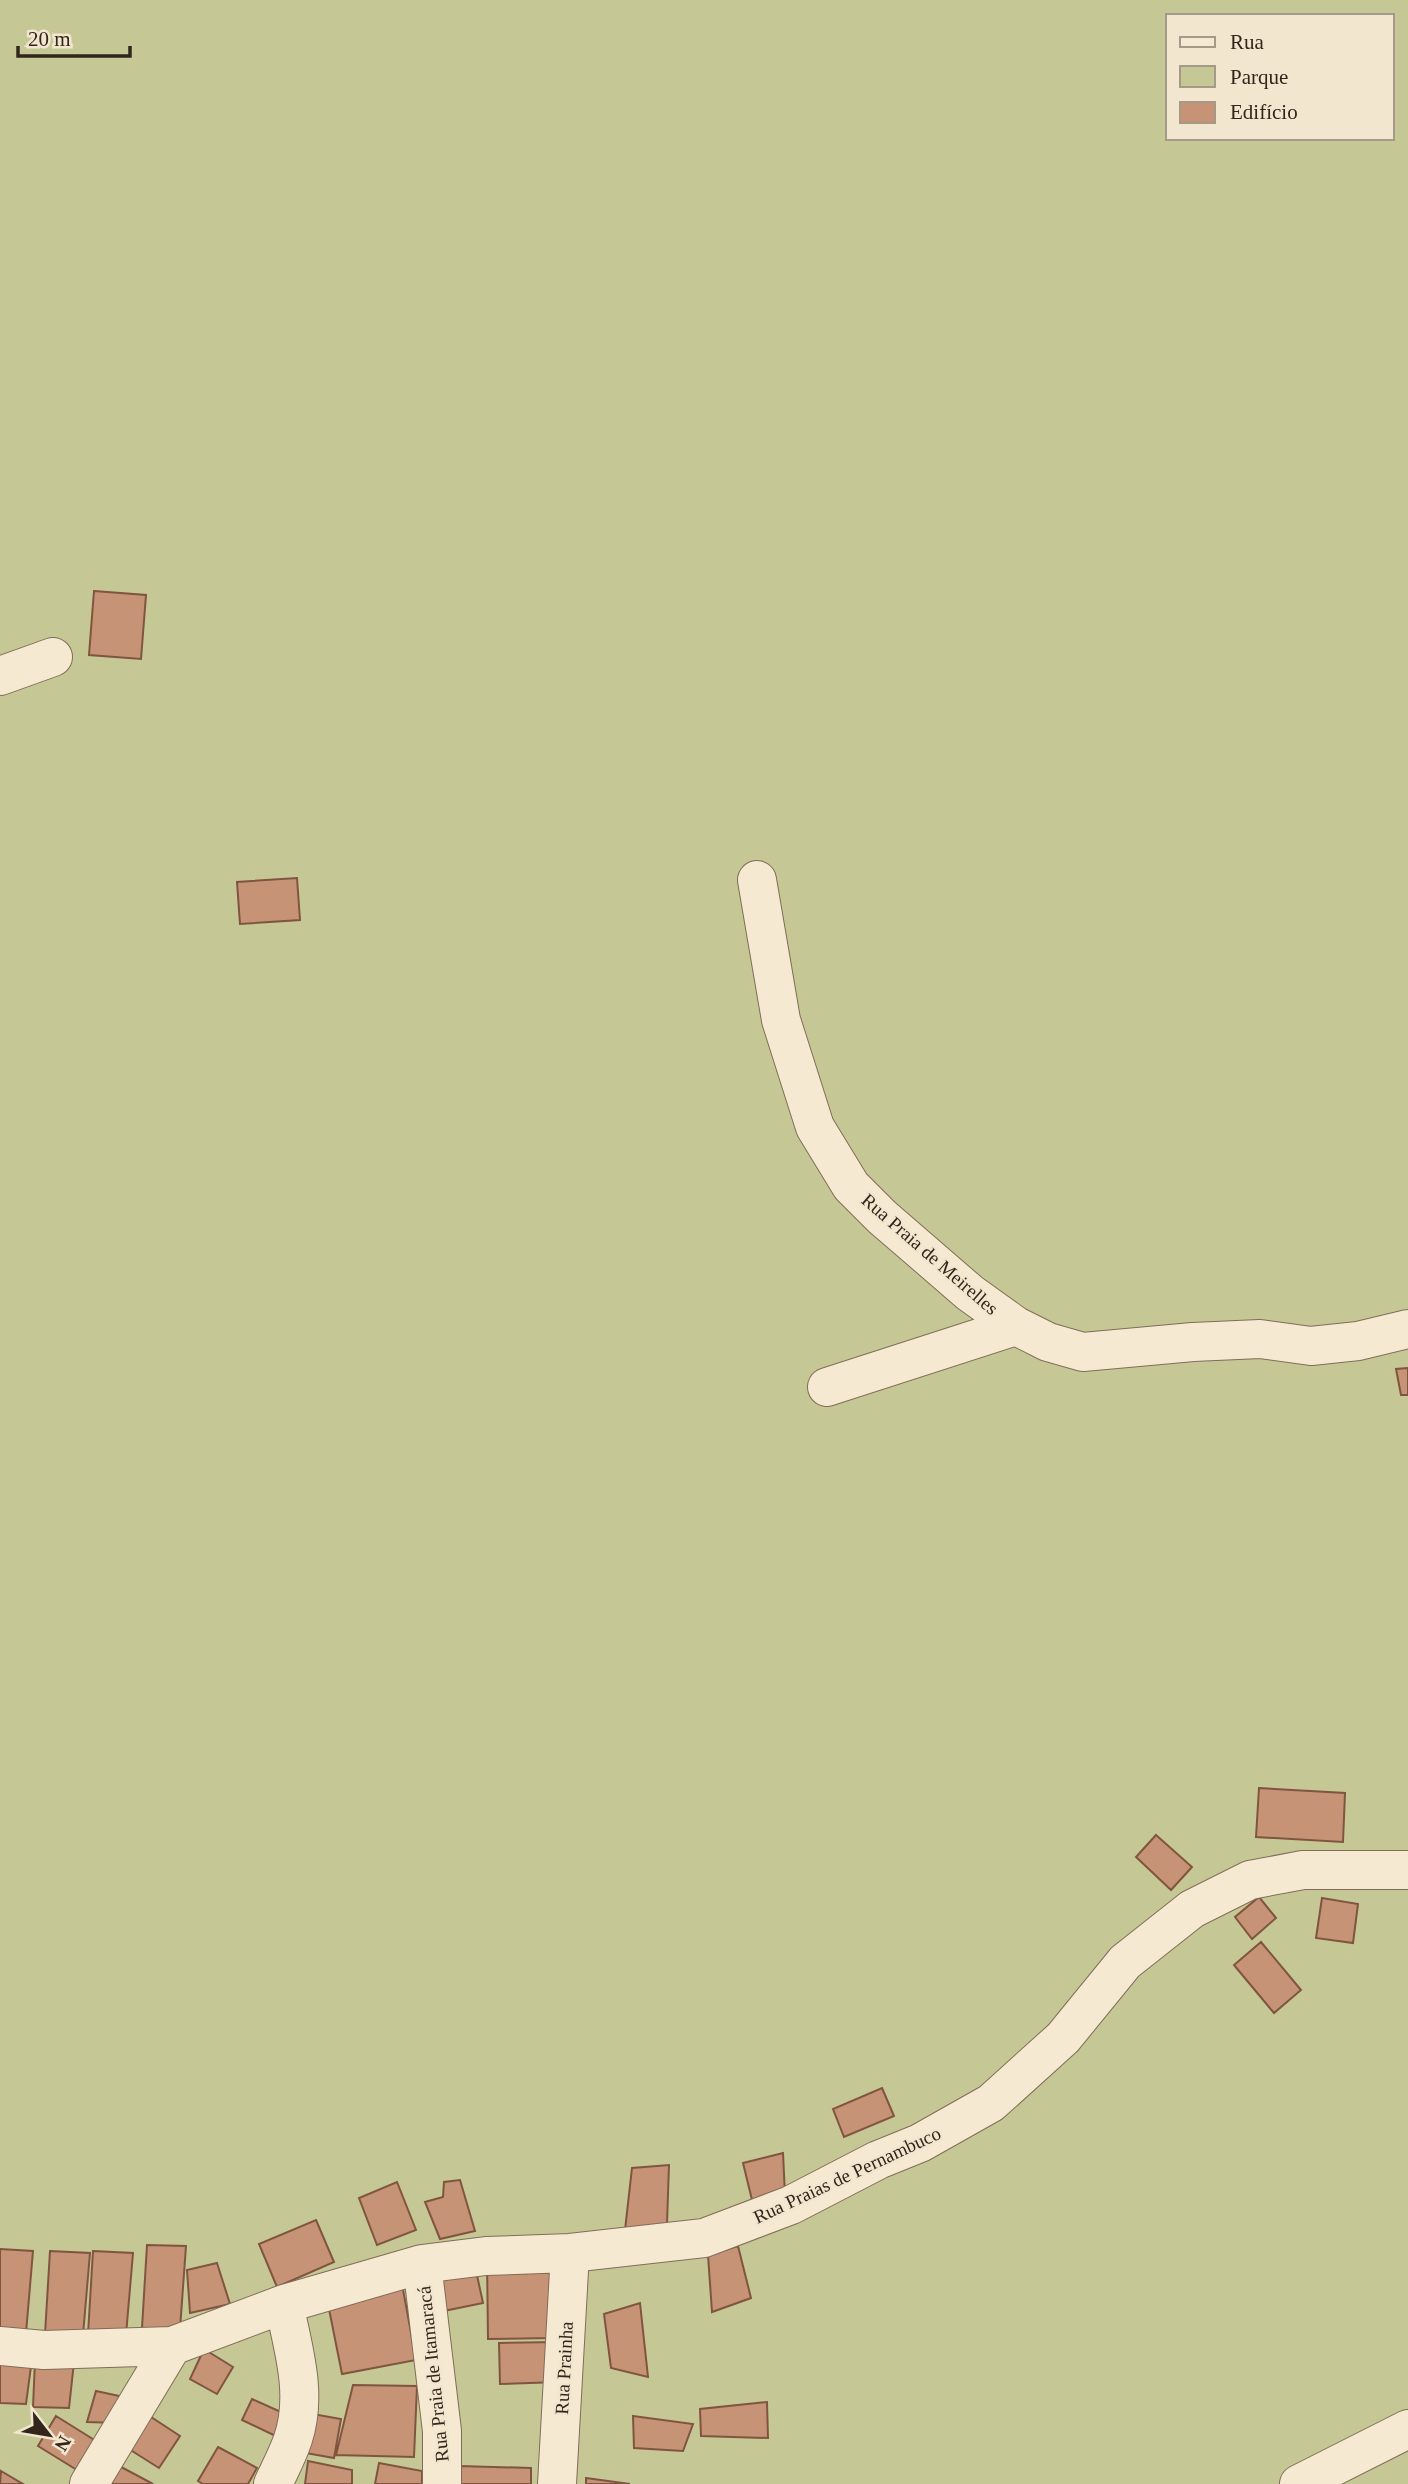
<svg xmlns="http://www.w3.org/2000/svg" width="1408" height="2484" font-family="'Times New Roman',serif">
<style>
.green{fill:#c5c894;fill-rule:evenodd}
.building{fill:#c79377;stroke:#805540;stroke-width:2}
.lines{fill:none;stroke-linecap:round;stroke-linejoin:round}
.street-casing{stroke:#826c59;stroke-width:40}
.street{stroke:#f6e9d2;stroke-width:38}
.labels{text-anchor:middle;dominant-baseline:central;stroke-width:5;stroke-linejoin:round;paint-order:stroke}
.street-label{font-size:19px;fill:#32261c;stroke:#f3e6ce}
</style>
<rect width="100%" height="100%" fill="#ebdbbf"/>
<path class="green" d="M 0,0 L 1408,0 L 1408,2484 L 0,2484 ZM 1168,16 L 1392,16 L 1392,138 L 1168,138 Z"/>
<path class="building" d="M 94,591 L 146,595 L 141,659 L 89,655 Z
M 297,878 L 300,920 L 240,924 L 237,882 Z
M 1408,1368 L 1408,1395 L 1401,1395 L 1396,1369 Z
M 1259,1788 L 1345,1793 L 1343,1842 L 1256,1837 Z
M 1156,1835 L 1192,1867 L 1171,1890 L 1136,1857 Z
M 1259,1897 L 1276,1918 L 1252,1939 L 1235,1917 Z
M 1322,1898 L 1358,1904 L 1353,1943 L 1316,1938 Z
M 1261,1942 L 1301,1990 L 1274,2013 L 1234,1965 Z
M 882,2088 L 894,2116 L 844,2137 L 833,2109 Z
M 783,2153 L 785,2195 L 754,2208 L 743,2163 Z
M 669,2165 L 667,2224 L 625,2230 L 632,2168 Z
M 460,2180 L 475,2231 L 440,2239 L 425,2202 L 443,2197 L 444,2182 Z
M 397,2182 L 416,2230 L 377,2245 L 359,2198 Z
M 316,2220 L 334,2262 L 277,2287 L 259,2244 Z
M 147,2245 L 186,2246 L 180,2329 L 142,2328 Z
M 738,2246 L 751,2298 L 712,2312 L 708,2255 Z
M 0,2249 L 33,2251 L 26,2333 L 0,2332 Z
M 50,2251 L 90,2253 L 83,2335 L 45,2334 Z
M 93,2251 L 133,2253 L 126,2335 L 88,2334 Z
M 551,2258 L 551,2338 L 488,2339 L 487,2259 Z
M 217,2263 L 230,2304 L 190,2313 L 187,2270 Z
M 475,2266 L 483,2303 L 434,2313 L 427,2276 Z
M 402,2284 L 416,2360 L 342,2374 L 327,2299 Z
M 640,2303 L 648,2377 L 611,2368 L 604,2314 Z
M 559,2342 L 559,2382 L 500,2384 L 499,2343 Z
M 204,2349 L 233,2367 L 217,2394 L 190,2379 Z
M 0,2358 L 32,2359 L 26,2404 L 0,2403 Z
M 35,2361 L 74,2362 L 69,2408 L 33,2407 Z
M 353,2385 L 417,2386 L 414,2457 L 336,2455 Z
M 96,2391 L 124,2397 L 117,2423 L 87,2422 Z
M 252,2399 L 290,2416 L 282,2439 L 242,2420 Z
M 767,2402 L 768,2438 L 701,2436 L 700,2409 Z
M 142,2411 L 180,2436 L 159,2468 L 121,2444 Z
M 307,2413 L 341,2419 L 334,2458 L 300,2452 Z
M 56,2416 L 104,2446 L 85,2475 L 38,2446 Z
M 633,2416 L 693,2424 L 683,2451 L 634,2448 Z
M 218,2447 L 257,2468 L 248,2484 L 203,2484 L 198,2481 Z
M 108,2460 L 153,2484 L 96,2484 Z
M 308,2461 L 352,2470 L 352,2484 L 305,2484 Z
M 379,2463 L 422,2471 L 422,2484 L 375,2484 Z
M 459,2466 L 531,2468 L 531,2484 L 460,2484 Z
M 1,2471 L 23,2484 L 0,2484 Z
M 586,2478 L 630,2484 L 586,2484 Z"/>
<g class="lines">
<g class="street-casing">
<path id="street" d="M 0,676 L 53,657
M 757,880 L 781,1020 L 815,1127 L 851,1186 L 882,1217 L 970,1293 L 1016,1326 L 1048,1342 L 1083,1352 L 1193,1342 L 1260,1339 L 1311,1346 L 1358,1341 L 1408,1329
M 827,1387 L 1016,1326
M 422,2264 L 442,2431 L 442,2484
M 0,2346 L 44,2350 L 172,2346 L 284,2304 L 422,2264 L 486,2256 L 570,2253 L 704,2238 L 791,2205 L 878,2160 L 920,2143 L 991,2103 L 1063,2038 L 1125,1962 L 1192,1909 L 1250,1880 L 1303,1870 L 1408,1870
M 89,2484 L 172,2346
M 273,2484 C 280,2469 288,2454 293,2439 C 308,2394 293,2348 284,2304
M 557,2484 L 570,2253
M 1299,2484 L 1408,2429"/>
</g>
<use href="#street" class="street"/>
</g>
<g class="labels">
<g class="street-label">
<text transform="translate(930 1254) rotate(41)">Rua Praia de Meirelles</text>
<text transform="translate(847 2175) rotate(-25)">Rua Praias de Pernambuco</text>
<text transform="translate(564 2368) rotate(-87)">Rua Prainha</text>
<text transform="translate(433 2374) rotate(-96)">Rua Praia de Itamaracá</text>
</g>
</g>
<rect x="1166" y="14" width="228" height="126" fill="#f3e6ce" stroke="#a69987" stroke-width="2"/>
<rect x="1180" y="37" width="35" height="10" fill="#f6e9d2" stroke="#a69987" stroke-width="2"/>
<text x="1230" y="49" font-size="21" fill="#32261c">Rua</text>
<rect x="1180" y="66" width="35" height="21" fill="#c5c894" stroke="#a69987" stroke-width="2"/>
<text x="1230" y="84" font-size="21" fill="#32261c">Parque</text>
<rect x="1180" y="102" width="35" height="21" fill="#c79377" stroke="#a69987" stroke-width="2"/>
<text x="1230" y="119" font-size="21" fill="#32261c">Edifício</text>
<g transform="translate(49 2435) rotate(121)" stroke="#f3e6ce" stroke-width="5" paint-order="stroke">
<path d="M0-5L12 26L0 18L-12 26Z" fill="#32261c"/>
<text y="-10" font-size="19" font-weight="bold" text-anchor="middle" fill="#32261c">N</text>
</g>
<path d="M18 46v10h112v-10" fill="none" stroke="#32261c" stroke-width="3.5"/>
<text x="28" y="46" font-size="21" fill="#32261c" stroke="#f3e6ce" stroke-width="5" paint-order="stroke">20 m</text>
</svg>
